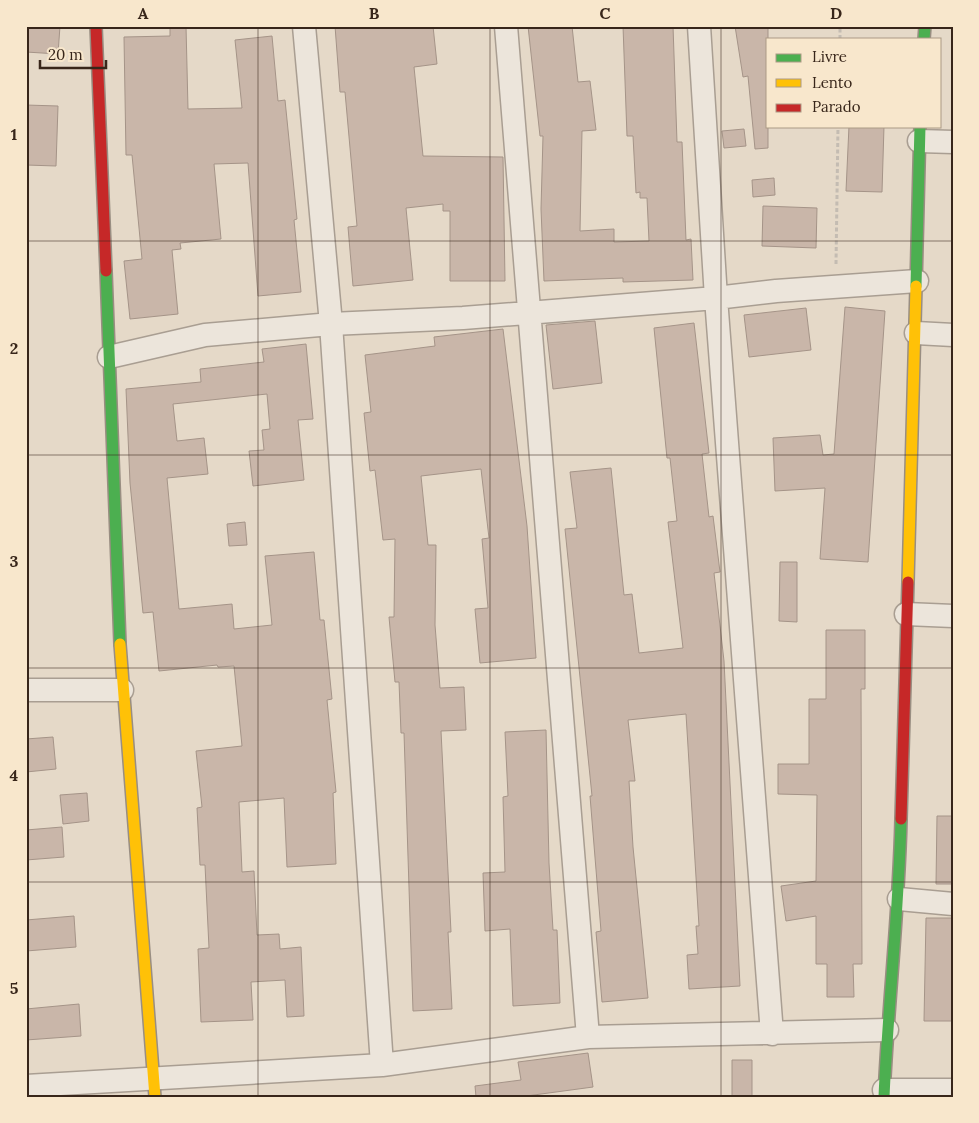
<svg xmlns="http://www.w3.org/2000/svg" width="979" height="1123" font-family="Lora,serif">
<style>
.building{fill:#c9b6a9;stroke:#a59488}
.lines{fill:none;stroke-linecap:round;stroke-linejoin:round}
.street-casing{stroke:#a99e92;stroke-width:25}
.fast-casing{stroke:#998e82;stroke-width:14}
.slow-casing{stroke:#998e82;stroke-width:14}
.jam-casing{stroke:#998e82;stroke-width:14}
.path{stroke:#c4bcb2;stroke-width:3;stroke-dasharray:4 2.5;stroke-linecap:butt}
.street{stroke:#ece5db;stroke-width:22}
.fast{stroke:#4caf50;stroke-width:11}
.slow{stroke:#ffc107;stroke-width:11}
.jam{stroke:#c62828;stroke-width:11}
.grid{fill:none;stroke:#38261a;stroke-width:1;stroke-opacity:0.55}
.neatline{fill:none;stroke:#38261a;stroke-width:2}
.grid-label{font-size:16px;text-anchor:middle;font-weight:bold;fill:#38261a}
</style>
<rect width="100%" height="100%" fill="#e5d9c8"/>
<path class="building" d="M 26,26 L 60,26 L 58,54 L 26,52 Z
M 170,26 L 186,26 L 188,109 L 242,108 L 235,40 L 272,36 L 278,101 L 285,100 L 297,219 L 294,220 L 301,292 L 258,296 L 248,163 L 214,164 L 221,239 L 180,243 L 181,249 L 172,250 L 178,314 L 130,319 L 124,261 L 142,259 L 132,155 L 126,155 L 124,37 L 170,36 Z
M 335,26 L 433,26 L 437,64 L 414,67 L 423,156 L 503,157 L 505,281 L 450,281 L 450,211 L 443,211 L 443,204 L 406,208 L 413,280 L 353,286 L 348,227 L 357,226 L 345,92 L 340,92 Z
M 528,26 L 572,26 L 578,82 L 590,81 L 596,130 L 582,131 L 580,231 L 614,229 L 614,242 L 649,241 L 647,198 L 640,198 L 640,192 L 636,193 L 633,136 L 627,136 L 623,26 L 673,26 L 677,142 L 682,142 L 686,240 L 691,239 L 693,280 L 623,282 L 623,278 L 544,281 L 541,209 L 543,136 L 540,136 Z
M 735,26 L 768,26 L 768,148 L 755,149 L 748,76 L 743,77 Z
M 26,105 L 58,106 L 56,166 L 26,165 Z
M 849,126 L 884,126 L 882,192 L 846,191 Z
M 744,129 L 746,146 L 724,148 L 722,131 Z
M 774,178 L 775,195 L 753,197 L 752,180 Z
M 763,206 L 817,208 L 816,248 L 762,246 Z
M 845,307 L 885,311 L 868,562 L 820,559 L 825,488 L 775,491 L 773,438 L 820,435 L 823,455 L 834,454 Z
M 806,308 L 811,350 L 749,357 L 744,315 Z
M 595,321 L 602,383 L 553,389 L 546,325 Z
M 694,323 L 709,453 L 702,454 L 709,517 L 713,516 L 720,572 L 714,573 L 724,661 L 740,986 L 689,989 L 687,955 L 698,954 L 696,926 L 699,926 L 686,714 L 628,720 L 635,781 L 629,781 L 633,847 L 648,998 L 602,1002 L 596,932 L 601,931 L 590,796 L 592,796 L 565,529 L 577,528 L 570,472 L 611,468 L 624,595 L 632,594 L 639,653 L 683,648 L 668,522 L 677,521 L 670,458 L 667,458 L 654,328 Z
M 503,329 L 527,526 L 536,658 L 480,663 L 475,609 L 488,608 L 482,539 L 489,538 L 481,469 L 421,476 L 428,545 L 436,545 L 435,625 L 440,688 L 464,687 L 466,730 L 441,731 L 451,932 L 448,932 L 452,1009 L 413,1011 L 404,733 L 401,733 L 399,682 L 395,682 L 389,617 L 394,617 L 395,539 L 383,540 L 375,470 L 370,471 L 364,413 L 371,412 L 365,355 L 435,346 L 434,337 Z
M 306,344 L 313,419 L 298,420 L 304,480 L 253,486 L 249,451 L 264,450 L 262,430 L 270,429 L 267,394 L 173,404 L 177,441 L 204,438 L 208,474 L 167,478 L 179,609 L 232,604 L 234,629 L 272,625 L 265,556 L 314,552 L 320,620 L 324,620 L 332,699 L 327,700 L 336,792 L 333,793 L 336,864 L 287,867 L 284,798 L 239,802 L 242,872 L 254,871 L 257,935 L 279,934 L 280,949 L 301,947 L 304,1016 L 287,1017 L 285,980 L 251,982 L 253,1020 L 201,1022 L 198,949 L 209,948 L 205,865 L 200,865 L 197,808 L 202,807 L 196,751 L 242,746 L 234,666 L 218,667 L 217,665 L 159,671 L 153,612 L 143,613 L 130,483 L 126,389 L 201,382 L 200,369 L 264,362 L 262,349 Z
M 245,522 L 247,545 L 229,546 L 227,524 Z
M 780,562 L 797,562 L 797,622 L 779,621 Z
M 826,630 L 865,630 L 865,689 L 861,689 L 862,964 L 853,964 L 854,997 L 827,997 L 827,964 L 816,964 L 816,916 L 786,921 L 781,886 L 816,881 L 817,795 L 778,794 L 778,764 L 809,764 L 809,699 L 826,699 Z
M 546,730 L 549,863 L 553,930 L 557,930 L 560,1003 L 513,1006 L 510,929 L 485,931 L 483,873 L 505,872 L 503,797 L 508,796 L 505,732 Z
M 53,737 L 56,769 L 26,772 L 26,739 Z
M 87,793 L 89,821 L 63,824 L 60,795 Z
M 937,816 L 953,816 L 953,884 L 936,884 Z
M 62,827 L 64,857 L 26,860 L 26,830 Z
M 74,916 L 76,947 L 26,951 L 26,920 Z
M 926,918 L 953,918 L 953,1021 L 924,1021 Z
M 79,1004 L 81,1036 L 26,1040 L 26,1009 Z
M 588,1053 L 593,1087 L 519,1097 L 476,1097 L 475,1086 L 521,1080 L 518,1062 Z
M 732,1060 L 752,1060 L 752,1097 L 732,1097 Z"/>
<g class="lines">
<g class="street-casing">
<path id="street" d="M 304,26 L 331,324 L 382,1065
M 506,26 L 588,1037
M 699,26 L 716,298 L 772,1034
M 919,141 L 953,142
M 916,333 L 953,335
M 109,357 L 205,335 L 331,324 L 463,318 L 716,298 L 776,291 L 917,281
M 906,614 L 953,616
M 26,690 L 122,690
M 899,899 L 953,904
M 26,1086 L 382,1065 L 588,1037 L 887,1030
M 884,1090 L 953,1090"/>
</g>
<g class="fast-casing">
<path id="fast" d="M 924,39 L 925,26
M 106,271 L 120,644
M 916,286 L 920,126
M 884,1097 C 888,1004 899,912 901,819"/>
</g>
<g class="slow-casing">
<path id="slow" d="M 908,582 L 916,286
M 120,644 L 155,1097"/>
</g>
<g class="jam-casing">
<path id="jam" d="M 96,26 L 106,271
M 901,819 L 908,582"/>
</g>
<path class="path" d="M 840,39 L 840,26
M 836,264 L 838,126"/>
<use href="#street" class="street"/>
<use href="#fast" class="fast"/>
<use href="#slow" class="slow"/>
<use href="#jam" class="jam"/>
</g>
<path class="grid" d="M 258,26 L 258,1097M 490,26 L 490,1097M 721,26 L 721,1097M 26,241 L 953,241M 26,455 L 953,455M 26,668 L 953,668M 26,882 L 953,882"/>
<rect width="979" height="1123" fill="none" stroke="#f8e7cc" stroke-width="55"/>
<rect x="766" y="38" width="175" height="90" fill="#f8e7cc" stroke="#ab9a85"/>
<rect x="776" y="54" width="25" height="8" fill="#4caf50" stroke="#ab9a85"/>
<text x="812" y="62" font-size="15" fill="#38261a">Livre</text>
<rect x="776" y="79" width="25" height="8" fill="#ffc107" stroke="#ab9a85"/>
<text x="812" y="88" font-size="15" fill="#38261a">Lento</text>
<rect x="776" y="104" width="25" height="8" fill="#c62828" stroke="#ab9a85"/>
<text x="812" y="112" font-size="15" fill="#38261a">Parado</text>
<path d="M40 60v8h66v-8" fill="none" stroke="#38261a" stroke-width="2.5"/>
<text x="48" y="60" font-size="15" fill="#38261a" stroke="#f8e7cc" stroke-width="4" paint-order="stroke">20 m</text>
<rect x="28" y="28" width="924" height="1068" class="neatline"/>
<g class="grid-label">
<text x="143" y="19">A</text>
<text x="374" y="19">B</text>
<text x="605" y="19">C</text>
<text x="836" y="19">D</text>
<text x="14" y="140">1</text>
<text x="14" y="354">2</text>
<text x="14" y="567">3</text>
<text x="14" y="781">4</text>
<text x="14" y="994">5</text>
</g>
</svg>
